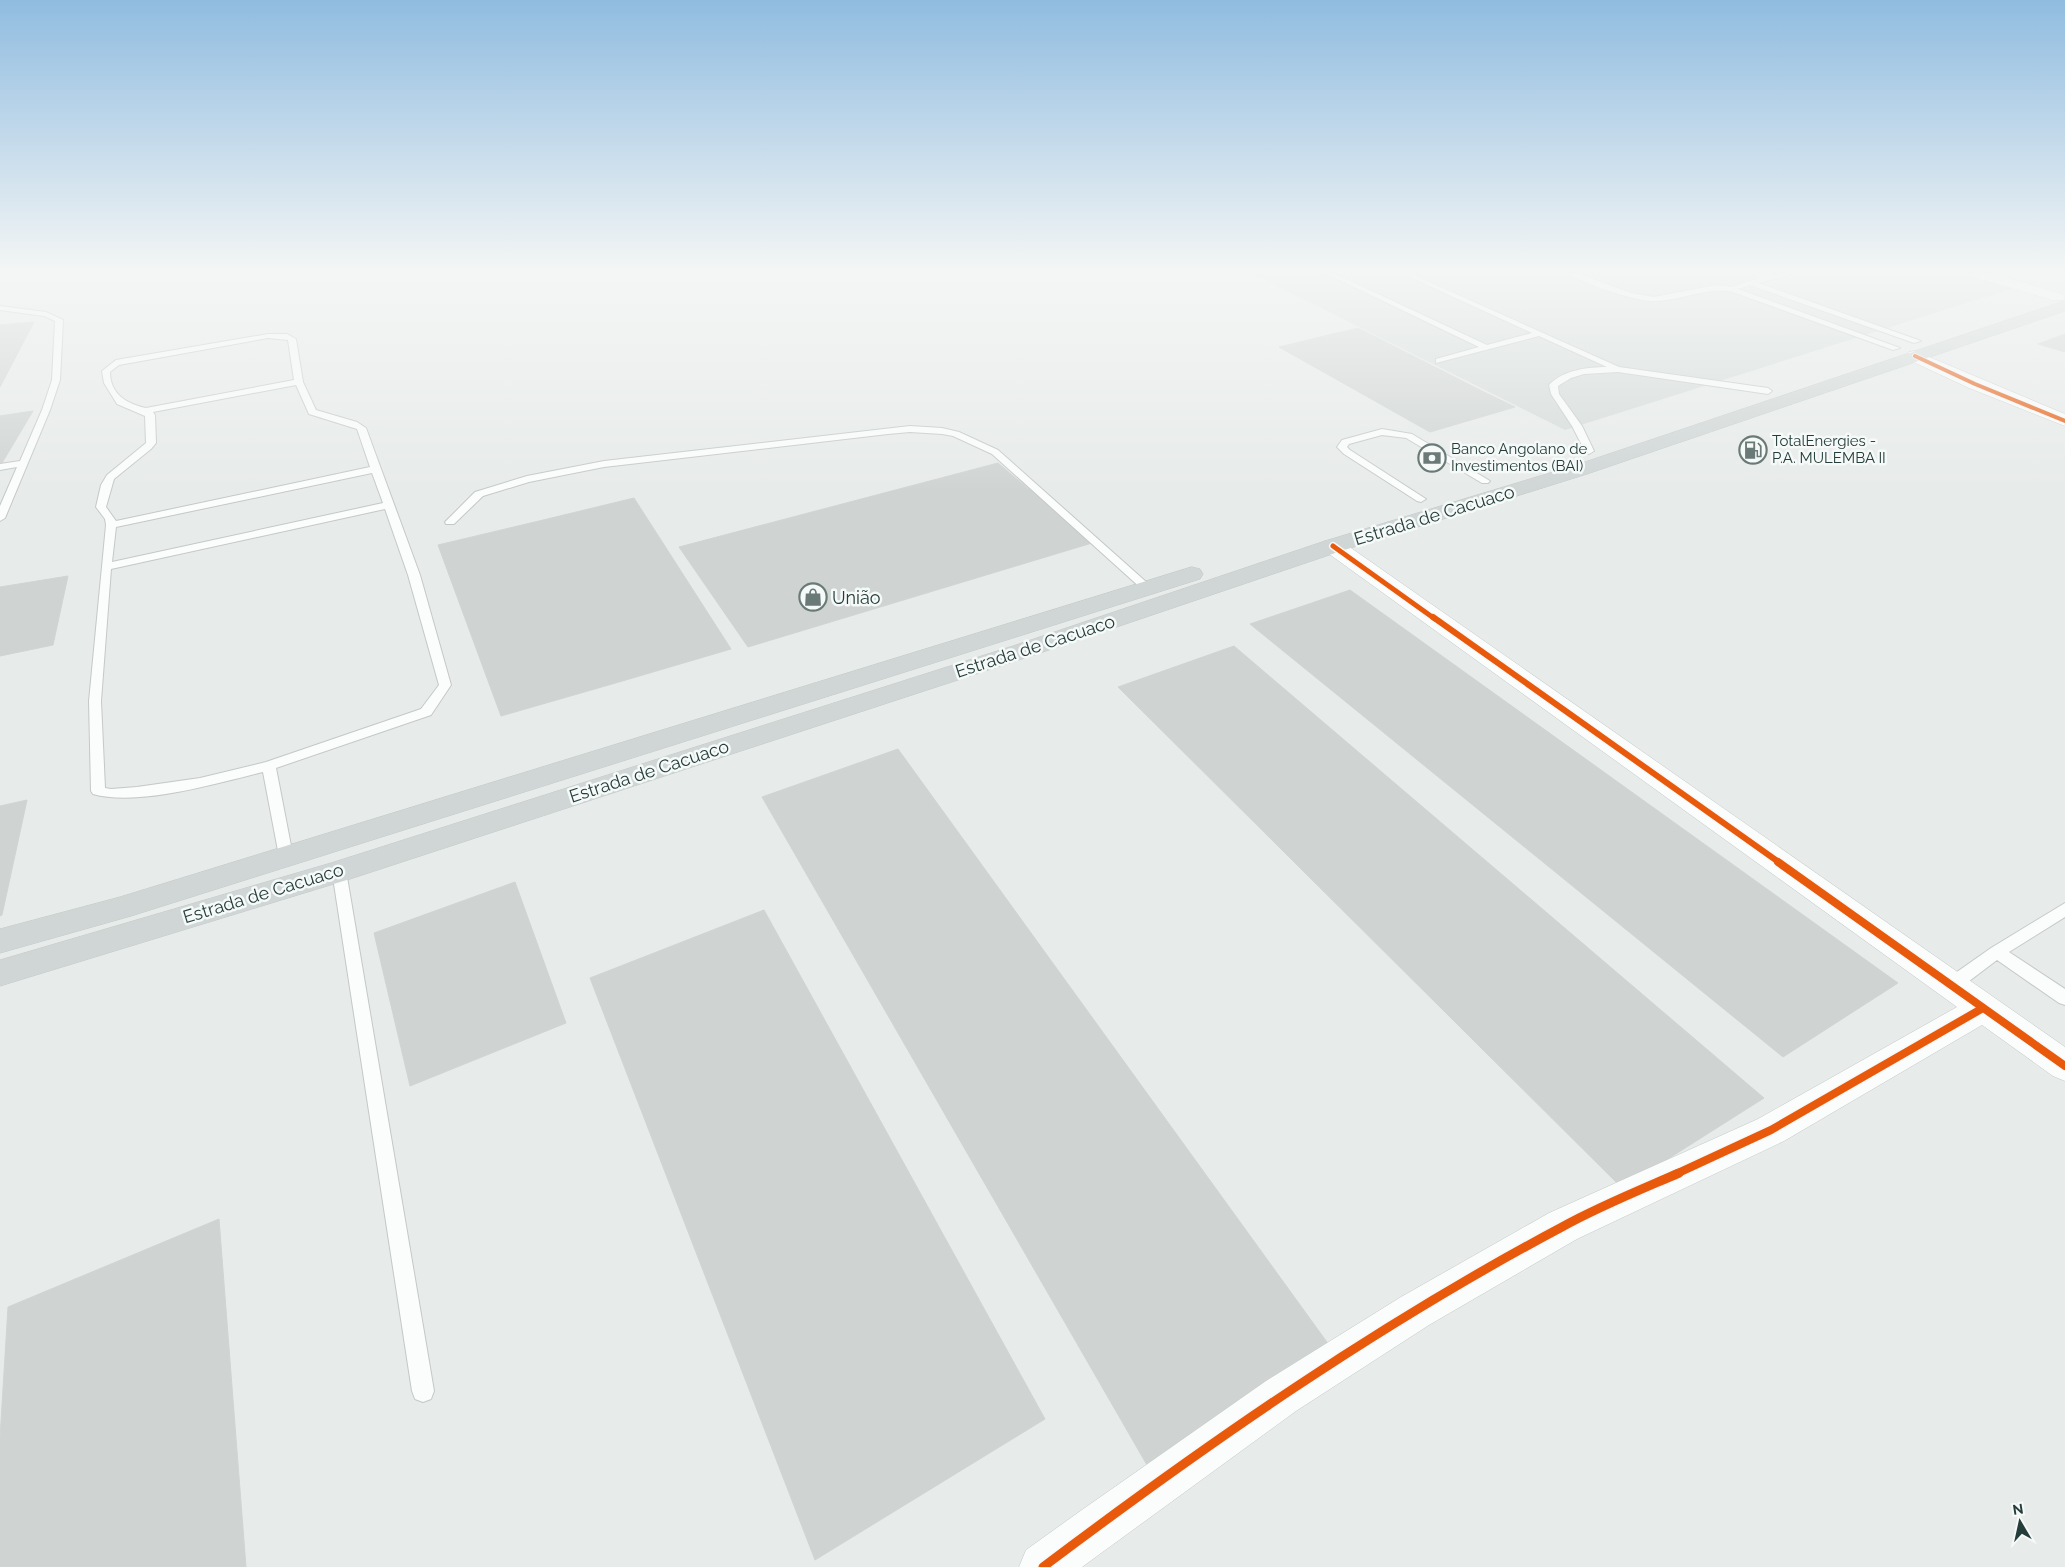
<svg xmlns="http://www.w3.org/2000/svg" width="2065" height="1567" font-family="Raleway,sans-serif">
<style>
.built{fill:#d5dcda}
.building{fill:#cfd4d2;stroke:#d0d4d2}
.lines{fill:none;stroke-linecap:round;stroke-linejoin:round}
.lane-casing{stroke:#c4c8c7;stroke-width:2}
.street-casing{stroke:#c4c8c7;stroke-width:1}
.primary-casing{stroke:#c2cac8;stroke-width:1}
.lane{fill:#fbfcfc;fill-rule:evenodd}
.street{fill:#fbfcfc;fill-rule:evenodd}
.primary{fill:#cfd6d5;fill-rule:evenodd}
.cycleway-far4-casing{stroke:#f5f9f8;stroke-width:5.5}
.cycleway-far3-casing{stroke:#f5f9f8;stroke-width:8}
.cycleway-far2-casing{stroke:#f5f9f8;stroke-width:9}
.cycleway-far1-casing{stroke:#f5f9f8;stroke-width:11}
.cycleway-casing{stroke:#f5f9f8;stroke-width:12}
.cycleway-far4{stroke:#e8590c;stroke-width:4}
.cycleway-far3{stroke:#e8590c;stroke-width:5}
.cycleway-far2{stroke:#e8590c;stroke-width:6}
.cycleway-far1{stroke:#e8590c;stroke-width:8}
.cycleway{stroke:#e8590c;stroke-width:9}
.labels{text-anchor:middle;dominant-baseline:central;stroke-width:5;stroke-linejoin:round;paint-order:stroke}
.far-poi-label{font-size:15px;fill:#253d3a;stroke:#f5f9f8;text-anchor:start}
.street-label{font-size:18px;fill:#253d3a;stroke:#f5f9f8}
.poi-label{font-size:18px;fill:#253d3a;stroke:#f5f9f8;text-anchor:start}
</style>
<rect width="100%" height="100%" fill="#e7ebe9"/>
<path class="built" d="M 1251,273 L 1968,273 L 2017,287 L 1565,430 Z"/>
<path class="building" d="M 34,322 L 0,387 L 0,325 Z
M 1358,328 L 1482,391 L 1515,407 L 1430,432 L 1279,347 Z
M 2065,334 L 2065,352 L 2038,344 Z
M 33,411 L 2,463 L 0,463 L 0,416 Z
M 998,463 L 1092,543 L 748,647 L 679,547 Z
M 634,498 L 731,649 L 619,682 L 539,521 Z
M 539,521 L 619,682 L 501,716 L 438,545 Z
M 68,576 L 53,645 L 0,656 L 0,587 Z
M 1350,590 L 1898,983 L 1783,1057 L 1250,624 Z
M 1234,646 L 1764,1098 L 1622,1188 L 1118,687 Z
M 898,749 L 1350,1374 L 1166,1498 L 762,797 Z
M 27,800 L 2,915 L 0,916 L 0,806 Z
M 515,882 L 566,1023 L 410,1086 L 374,933 Z
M 764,910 L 1045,1419 L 815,1560 L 590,978 Z
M 219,1219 L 246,1567 L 0,1567 L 0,1438 L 8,1307 Z"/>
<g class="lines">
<g class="lane-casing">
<path id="lane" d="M 1325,273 L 1333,273 L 1487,345 L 1532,333 L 1401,273 L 1409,273 L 1619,367 L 1768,388 L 1772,391 L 1768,394 L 1618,372 L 1584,374 L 1571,378 L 1558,386 L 1559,394 L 1582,426 L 1594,451 L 1589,454 L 1586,453 L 1572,426 L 1551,394 L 1549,385 C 1563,370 1587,367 1607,367 L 1539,336 L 1436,363 L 1436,359 L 1479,347 Z
M 1567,273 L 1577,273 L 1631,293 L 1654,297 L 1716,285 L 1731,287 L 1762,277 L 1754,273 L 1770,275 L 1789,273 L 1789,275 L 1758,283 L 1921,341 L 1914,343 L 1750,285 L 1738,289 L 1900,348 L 1893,350 L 1730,291 C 1704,288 1680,301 1654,301 C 1637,302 1581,283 1567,273 Z
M 0,306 L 46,312 L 63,320 L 60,380 L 50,410 L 5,518 L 0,521 L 0,506 L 17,467 L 0,470 L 0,464 L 20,461 L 42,410 L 52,380 L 55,321 L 44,316 L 0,310 Z
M 268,334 L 287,334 L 296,339 L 303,382 L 316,410 L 357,422 L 366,428 L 420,575 L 451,685 L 431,715 L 276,768 L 293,856 L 291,860 L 286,861 L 281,860 L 279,856 L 263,772 C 218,783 137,807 93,794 L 91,791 L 89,701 L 106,525 L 105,519 L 96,507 L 101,485 L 107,475 L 146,443 L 145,416 L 117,404 L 104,383 L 102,371 L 116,360 ZM 268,338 L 288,340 L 294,380 L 146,408 C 127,404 110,394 110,372 L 119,365 ZM 296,385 L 309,414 L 357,429 L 370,467 L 116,521 L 106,507 L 114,479 L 151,449 L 156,443 L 155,415 L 153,412 ZM 372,473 L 383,503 L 112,562 L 116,527 ZM 385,509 L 408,575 L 439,685 L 421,709 L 266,762 L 200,778 L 137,787 L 111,789 L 105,788 L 101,701 L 111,569 Z
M 910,426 L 942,428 L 959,432 L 998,450 L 1153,588 L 1147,591 L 1143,590 L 992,454 L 953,436 L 942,434 L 910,432 L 888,434 L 604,467 L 529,482 L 483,496 L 454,524 L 446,524 L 445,522 L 475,492 L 527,476 L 604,461 Z
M 1382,429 L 1412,434 L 1490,481 L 1488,483 L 1482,483 L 1406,438 L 1382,435 L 1349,444 L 1347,447 L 1350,450 L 1426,499 L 1421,502 L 1417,501 L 1344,454 L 1337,447 L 1342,440 Z
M 339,866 L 344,867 L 346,871 L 434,1391 L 431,1399 L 423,1402 L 415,1399 L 412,1391 L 332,871 L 334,867 Z
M 2065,903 L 2065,917 L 2009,952 L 2065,989 L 2065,1005 L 2059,1003 L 1997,960 L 1956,991 L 1950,992 L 1944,991 L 1942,986 L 1944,981 L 1991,948 Z"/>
</g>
<g class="street-casing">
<path id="street" d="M 1969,273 L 1990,273 L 2062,294 L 2065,297 L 2062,300 L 2052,300 L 1971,276 Z
M 1915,351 L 2065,414 L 2065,426 L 1969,388 L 1909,360 L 1907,356 L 1909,352 Z
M 1333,540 L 1341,541 L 2065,1047 L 2065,1081 L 2053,1076 L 1982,1025 L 1784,1141 L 1577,1239 L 1429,1325 L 1296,1411 L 1082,1567 L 1019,1567 L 1026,1550 L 1079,1512 L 1266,1381 L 1401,1297 L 1549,1213 L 1758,1119 L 1957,1007 L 1325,551 L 1322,546 L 1325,541 Z"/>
</g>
<g class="primary-casing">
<path id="primary" d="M 2065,301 L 2065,311 L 1587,474 L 1341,551 L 1031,656 L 350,879 L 0,986 L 0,960 L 331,863 L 1013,646 L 1325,541 L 1573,466 Z
M 1192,567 L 1200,569 L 1203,574 L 1200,579 L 131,916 L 0,953 L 0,929 L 120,897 Z"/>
</g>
<use href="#lane" class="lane"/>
<use href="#street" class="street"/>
<use href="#primary" class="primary"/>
<g class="cycleway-far4-casing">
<path id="cycleway-far4" d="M 1915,356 L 1975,384 L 2065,421"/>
</g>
<g class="cycleway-far3-casing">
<path id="cycleway-far3" d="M 1333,546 L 1435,619"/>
</g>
<g class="cycleway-far2-casing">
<path id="cycleway-far2" d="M 1433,617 L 1780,863"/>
</g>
<g class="cycleway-far1-casing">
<path id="cycleway-far1" d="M 1778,862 L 2065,1066
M 1676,1174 L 1771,1130 L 1983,1008"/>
</g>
<g class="cycleway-casing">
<path id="cycleway" d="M 1043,1567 C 1208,1443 1379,1324 1562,1227 C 1600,1206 1640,1190 1679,1173"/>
</g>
<use href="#cycleway-far4" class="cycleway-far4"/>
<use href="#cycleway-far3" class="cycleway-far3"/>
<use href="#cycleway-far2" class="cycleway-far2"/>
<use href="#cycleway-far1" class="cycleway-far1"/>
<use href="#cycleway" class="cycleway"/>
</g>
<linearGradient id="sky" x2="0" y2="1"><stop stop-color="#90bce0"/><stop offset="0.55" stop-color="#f4f6f5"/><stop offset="1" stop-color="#f4f6f5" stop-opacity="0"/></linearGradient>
<rect width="2065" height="492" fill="url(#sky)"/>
<defs>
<g id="fuel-ring" transform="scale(1.4375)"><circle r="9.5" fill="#f5f9f8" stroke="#697a77" stroke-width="1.5"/><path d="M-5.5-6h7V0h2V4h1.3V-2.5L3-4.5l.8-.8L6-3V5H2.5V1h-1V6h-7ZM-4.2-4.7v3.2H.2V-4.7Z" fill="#697a77"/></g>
<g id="bank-ring" transform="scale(1.4375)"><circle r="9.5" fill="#f5f9f8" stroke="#697a77" stroke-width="1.5"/><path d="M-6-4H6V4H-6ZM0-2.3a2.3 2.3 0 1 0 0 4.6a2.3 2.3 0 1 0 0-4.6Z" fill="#697a77"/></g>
<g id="shop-ring" transform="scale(1.4375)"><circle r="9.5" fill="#f5f9f8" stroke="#697a77" stroke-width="1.5"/><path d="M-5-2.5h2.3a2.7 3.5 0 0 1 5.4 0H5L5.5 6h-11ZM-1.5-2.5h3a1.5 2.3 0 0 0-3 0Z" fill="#697a77"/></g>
</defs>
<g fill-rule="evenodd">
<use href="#fuel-ring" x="1753" y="450"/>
<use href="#bank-ring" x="1432" y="458"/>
<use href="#shop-ring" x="813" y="597"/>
</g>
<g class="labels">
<g class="far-poi-label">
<text x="1772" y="441">TotalEnergies -<tspan x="1772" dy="17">P.A. MULEMBA II</tspan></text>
<text x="1451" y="449">Banco Angolano de<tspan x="1451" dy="17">Investimentos (BAI)</tspan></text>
</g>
<g class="street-label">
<text transform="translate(1434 515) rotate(-17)">Estrada de Cacuaco</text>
<text transform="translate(1035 646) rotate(-18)">Estrada de Cacuaco</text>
<text transform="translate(649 771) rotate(-18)">Estrada de Cacuaco</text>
<text transform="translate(263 893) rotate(-17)">Estrada de Cacuaco</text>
</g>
<g class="poi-label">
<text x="832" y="597">União</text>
</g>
</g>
<g transform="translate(2020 1522) rotate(351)" stroke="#f5f9f8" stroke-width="4" paint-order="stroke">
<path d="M0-4L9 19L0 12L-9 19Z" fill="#253d3a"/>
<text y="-8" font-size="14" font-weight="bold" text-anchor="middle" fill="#253d3a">N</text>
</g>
</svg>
